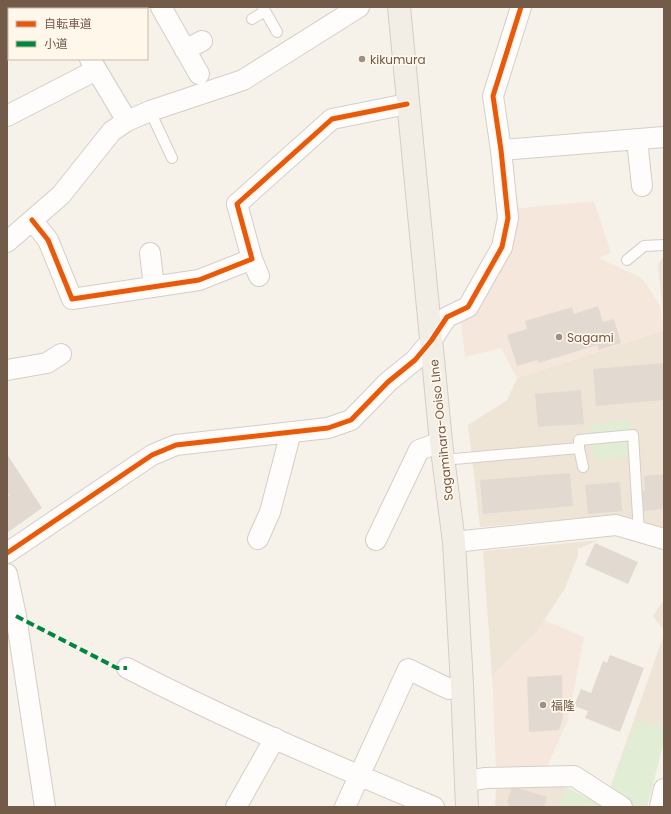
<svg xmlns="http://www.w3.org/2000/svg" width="671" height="814" font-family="Poppins,'Noto Sans JP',sans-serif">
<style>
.residential{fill:#efe5d7}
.commercial{fill:#f6e7dd}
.green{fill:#e1edd5}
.building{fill:#e2dad1}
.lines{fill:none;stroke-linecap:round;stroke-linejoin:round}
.service-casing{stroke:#d4cec7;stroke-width:12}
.minor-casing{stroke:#d4cec7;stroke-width:22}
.primary-casing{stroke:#d5cdc6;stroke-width:24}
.service{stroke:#fefdfc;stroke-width:10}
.minor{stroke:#fefdfc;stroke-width:20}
.primary{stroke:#f2eee5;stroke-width:22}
.quiet{stroke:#00873e;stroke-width:4;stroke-dasharray:8 4;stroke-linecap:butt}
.cycleway-casing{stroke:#fff7ea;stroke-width:8}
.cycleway{stroke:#e8590c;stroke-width:5}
.poi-dot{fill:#a19082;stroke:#fff7ea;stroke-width:1.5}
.labels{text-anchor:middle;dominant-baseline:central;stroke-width:3.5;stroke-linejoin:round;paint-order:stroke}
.poi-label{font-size:12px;fill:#735b4a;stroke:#fff7ea;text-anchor:start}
.street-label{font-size:12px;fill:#735b4a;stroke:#fff7ea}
</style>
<rect width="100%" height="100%" fill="#f6f2ea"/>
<path class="residential" d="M 663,256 L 664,256 L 664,326 L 658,265 Z
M 664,330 L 664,529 L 621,515 L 480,527 L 468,425 L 507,400 L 517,378 Z
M 599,540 L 578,549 L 578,556 L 565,588 L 537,632 L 492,676 L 483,551 Z
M 664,599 L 664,631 L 653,616 Z
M 664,634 L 664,740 L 647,807 L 644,807 L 609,791 Z
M 506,787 L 565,787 L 606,807 L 495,807 L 496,789 Z"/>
<path class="commercial" d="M 594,201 L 611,253 L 598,258 L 642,278 L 660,305 L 664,330 L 517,378 L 501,348 L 465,357 L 461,323 L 471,316 L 511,209 Z
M 544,620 L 584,637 L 568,720 L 546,769 L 496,770 L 492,676 L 537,632 Z"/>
<path class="green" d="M 629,420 L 635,456 L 595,461 L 590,425 Z
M 637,721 L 660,726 L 664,732 L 664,740 L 647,807 C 628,809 623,801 609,791 Z
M 565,787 L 606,807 L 560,807 Z"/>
<path class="building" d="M 598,306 L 603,322 L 614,319 L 621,343 L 599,350 L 597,345 L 539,363 L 537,360 L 517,366 L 507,335 L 527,329 L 525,321 L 572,307 L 574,314 Z
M 664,363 L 664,400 L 596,406 L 593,369 Z
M 581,390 L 584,424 L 538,427 L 535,394 Z
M 7,454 L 42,508 L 7,533 L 7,497 L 9,496 L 7,493 Z
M 570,473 L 573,506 L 483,514 L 480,480 Z
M 664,474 L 664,509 L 643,511 L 641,491 L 645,490 L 644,476 Z
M 620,482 L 622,511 L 588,514 L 585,485 Z
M 595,543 L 638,562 L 628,584 L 585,565 Z
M 610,655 L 644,668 L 620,732 L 585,718 L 588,711 L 574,706 L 581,689 L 591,693 L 603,661 L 607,663 Z
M 562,675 L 563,718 L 559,730 L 529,732 L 527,677 Z
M 512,786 L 547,797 L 544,807 L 508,807 L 509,803 L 507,802 Z"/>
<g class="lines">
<g class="service-casing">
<path id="service" d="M 265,11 L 277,32
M 252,19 L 265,11 L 263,7
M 150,111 L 172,158
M 627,260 L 644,246 L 664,245
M 579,448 L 583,467
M 443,460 L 579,448 L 579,440 L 633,435 L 639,532"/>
</g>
<g class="minor-casing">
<path id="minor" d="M 59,7 L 61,9
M 161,7 L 199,74
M 185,50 L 202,41
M 90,59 L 127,121
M 7,116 L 96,70
M 637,140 L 642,186
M 501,150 L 664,137
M 32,220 L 48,240 L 72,299 L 199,280 L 252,259 L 237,204 L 332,119 L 407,104
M 7,242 L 61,195 L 112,131 L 127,121 L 150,111 L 243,80 L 359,7
M 150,253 L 154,287
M 252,259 L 259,276
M 7,370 L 47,363 L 61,354
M 258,539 L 270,512 L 291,432
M 376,540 L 419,450 L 441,442
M 454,542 L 616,525 L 664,539
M 7,553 L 152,455 L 176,445 L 328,428 L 351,420 L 388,382 L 415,360 L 431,341 L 447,317 L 468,307 L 502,247 L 508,218 L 501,150 L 493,96 L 521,7
M 7,574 L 16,616 L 45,807
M 127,668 C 227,720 331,764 434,807
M 466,781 L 486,778 L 574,776 L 622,807
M 236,807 L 275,738
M 345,807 L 408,669 L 449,689 L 462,685
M 660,807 L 664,789"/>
</g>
<g class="primary-casing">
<path id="primary" d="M 399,7 L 441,442 L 454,542 L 462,685 L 467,807"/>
</g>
<use href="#service" class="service"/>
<use href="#minor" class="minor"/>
<use href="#primary" class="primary"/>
<path class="quiet" d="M 16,616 L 117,668 L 127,668"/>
<g class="cycleway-casing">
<path id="cycleway" d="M 32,220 L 48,240 L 72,299 L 199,280 L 252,259 L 237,204 L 332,119 L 407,104
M 7,553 L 152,455 L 176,445 L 328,428 L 351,420 L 388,382 L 415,360 L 431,341 L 447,317 L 468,307 L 502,247 L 508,218 L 501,150 L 493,96 L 521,7"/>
</g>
<use href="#cycleway" class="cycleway"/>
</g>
<g class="poi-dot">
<circle cx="362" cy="59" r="4"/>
<circle cx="559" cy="337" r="4"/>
<circle cx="543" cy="705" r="4"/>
</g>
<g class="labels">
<g class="poi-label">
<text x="370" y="59">kikumura</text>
<text x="567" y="337">Sagami</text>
<text x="551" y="705">福隆</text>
</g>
<g class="street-label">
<text transform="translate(441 430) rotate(-96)">Sagamihara-Ooiso LIne</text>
</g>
</g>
<rect width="671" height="814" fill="none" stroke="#735b4a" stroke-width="16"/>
<rect x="8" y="8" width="140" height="52" fill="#fff7ea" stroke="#c7b9aa"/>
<rect x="16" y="21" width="20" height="6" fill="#e8590c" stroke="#c7b9aa"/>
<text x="44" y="28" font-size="12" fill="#735b4a">自転車道</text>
<rect x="16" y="41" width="20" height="6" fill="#00873e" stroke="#c7b9aa"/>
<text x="44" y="48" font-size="12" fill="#735b4a">小道</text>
</svg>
